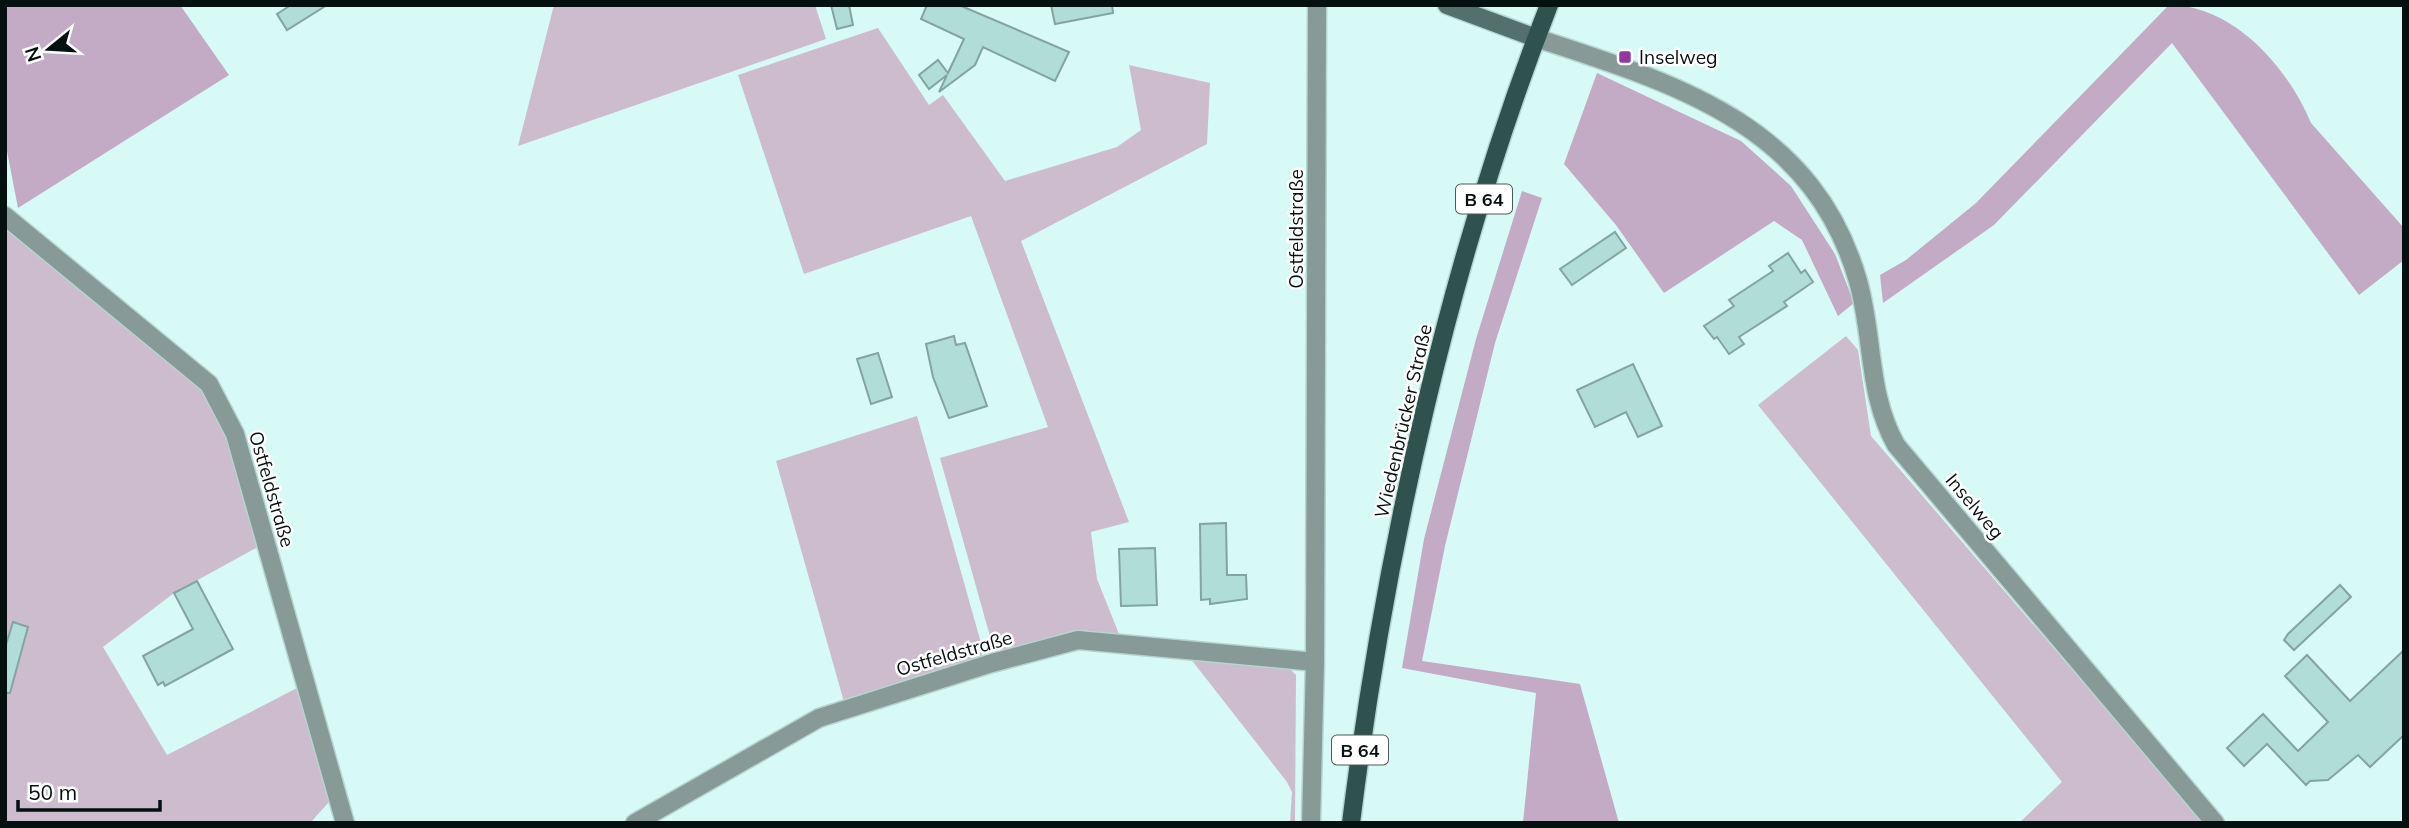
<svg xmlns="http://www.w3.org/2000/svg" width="2409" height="828" font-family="Mulish,sans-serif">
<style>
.green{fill:#ccbccd}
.forest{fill:#c3aac5}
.building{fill:#b0ddd8;stroke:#83a4a0;stroke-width:2}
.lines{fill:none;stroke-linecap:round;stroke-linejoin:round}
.street-casing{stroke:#b5d5d1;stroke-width:21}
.secondary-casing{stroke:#b5d5d1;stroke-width:21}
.primary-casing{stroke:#b5d5d1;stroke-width:21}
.street{stroke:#879a97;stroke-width:18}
.secondary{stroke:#54706d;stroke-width:18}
.primary{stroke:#30524f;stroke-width:18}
.poi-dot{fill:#94369f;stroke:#fefffe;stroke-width:2.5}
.labels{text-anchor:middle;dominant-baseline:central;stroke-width:5;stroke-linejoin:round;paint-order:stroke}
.shield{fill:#fefffe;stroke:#505857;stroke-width:2}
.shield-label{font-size:18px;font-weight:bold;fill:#051110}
.poi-label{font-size:19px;fill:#051110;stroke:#fefffe;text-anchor:start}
.street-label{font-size:19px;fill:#051110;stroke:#fefffe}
</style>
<rect width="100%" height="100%" fill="#d7faf6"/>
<path class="green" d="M 554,5 L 815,5 L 826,39 L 518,146 Z
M 878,28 L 929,105 L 943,95 L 1005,181 L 1117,147 L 1141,130 L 1129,65 L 1210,83 L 1207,144 L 1021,241 L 1129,522 L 1091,532 L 1097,579 L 1119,634 L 1077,634 L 1003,654 L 993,647 L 940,458 L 1048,427 L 971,216 L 804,274 L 738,75 Z
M 5,229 L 177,366 L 207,396 L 227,436 L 258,547 L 174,593 L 103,647 L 167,755 L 297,688 L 329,802 L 310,823 L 5,823 Z
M 1846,336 L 1858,350 L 1871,436 L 2204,823 L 2019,823 L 2062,782 L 1758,405 Z
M 917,416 L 983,650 L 980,660 L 844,702 L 776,461 Z
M 1190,658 L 1290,669 L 1296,675 L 1295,823 L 1290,823 L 1292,792 L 1287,782 Z"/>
<path class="forest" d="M 5,5 L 180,5 L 229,75 L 18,208 L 5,141 Z
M 2169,5 C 2234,5 2288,68 2311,123 L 2404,228 L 2404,260 L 2359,295 L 2172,43 L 1994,225 L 1883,303 L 1880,275 L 1906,260 L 1976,203 Z
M 1597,73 L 1741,141 L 1791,186 L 1835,254 L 1854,303 L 1838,316 L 1802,240 L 1774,221 L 1664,293 L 1616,225 L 1564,164 Z
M 1522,191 L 1542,198 L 1495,343 L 1445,546 L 1422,661 L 1580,684 L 1619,823 L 1523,823 L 1536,693 L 1402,668 L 1424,539 L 1476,339 Z"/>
<path class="building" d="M 291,5 L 327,5 L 287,30 L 277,14 Z
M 831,5 L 849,5 L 853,25 L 837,29 Z
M 927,5 L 959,5 L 1069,52 L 1055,81 L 983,47 L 975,65 L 939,92 L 947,75 L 929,89 L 919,75 L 938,60 L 948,73 L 964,39 L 921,19 Z
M 1051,5 L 1112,5 L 1113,13 L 1055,24 Z
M 1615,232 L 1626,248 L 1572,285 L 1560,269 Z
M 1788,253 L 1801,273 L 1805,270 L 1813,282 L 1784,302 L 1787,306 L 1739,337 L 1744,344 L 1729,354 L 1717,337 L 1714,339 L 1704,326 L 1734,306 L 1729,300 L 1773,271 L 1769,266 Z
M 954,336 L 956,345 L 965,343 L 987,406 L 949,418 L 933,377 L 926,344 Z
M 878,353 L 892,397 L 871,404 L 857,359 Z
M 1633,364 L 1662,426 L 1638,437 L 1626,412 L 1595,427 L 1577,390 Z
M 1226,523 L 1227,575 L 1246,575 L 1247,599 L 1210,604 L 1210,599 L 1201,600 L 1200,524 Z
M 1155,548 L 1157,605 L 1121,606 L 1119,549 Z
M 197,581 L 233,649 L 165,686 L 163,682 L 158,685 L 143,656 L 193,629 L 174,593 Z
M 2340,585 L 2351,597 L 2294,650 L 2284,640 L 2288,634 Z
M 13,622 L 28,627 L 10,693 L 5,693 L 5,648 Z
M 2404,650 L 2404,735 L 2370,767 L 2358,755 L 2328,780 L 2310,781 L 2306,785 L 2267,744 L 2244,766 L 2227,748 L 2263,714 L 2298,751 L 2328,722 L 2285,676 L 2307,655 L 2350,701 Z"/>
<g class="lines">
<g class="street-casing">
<path id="street" d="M 1536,38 C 1676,84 1813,124 1858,281 C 1874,337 1867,393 1896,445 L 2215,823
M 5,216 L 209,384 L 235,434 L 345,823
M 635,823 L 819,718 L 992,663 L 1078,640 L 1315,662 L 1317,5
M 1311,823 L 1315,662"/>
</g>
<g class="secondary-casing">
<path id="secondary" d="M 1447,5 L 1536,38"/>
</g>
<g class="primary-casing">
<path id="primary" d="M 1351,823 C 1385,550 1449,261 1549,5"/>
</g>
<use href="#street" class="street"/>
<use href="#secondary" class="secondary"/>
<use href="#primary" class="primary"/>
</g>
<rect class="poi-dot" x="1618" y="50" width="14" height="14" rx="3.5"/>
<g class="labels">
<g class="shield">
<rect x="1456" y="184.5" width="56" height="29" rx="5"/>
<rect x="1332" y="735.5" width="56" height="29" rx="5"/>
</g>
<g class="shield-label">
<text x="1484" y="199">B 64</text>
<text x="1360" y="750">B 64</text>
</g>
<g class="poi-label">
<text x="1639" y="57">Inselweg</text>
</g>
<g class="street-label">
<text transform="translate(1296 229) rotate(-90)">Ostfeldstraße</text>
<text transform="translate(1403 421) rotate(-77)">Wiedenbrücker Straße</text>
<text transform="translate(272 489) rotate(74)">Ostfeldstraße</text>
<text transform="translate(1975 506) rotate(50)">Inselweg</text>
<text transform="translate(954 653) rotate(-16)">Ostfeldstraße</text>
</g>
</g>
<rect width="2409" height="828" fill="none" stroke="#051110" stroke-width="14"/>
<g transform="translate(49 49) rotate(252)" stroke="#fefffe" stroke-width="5" paint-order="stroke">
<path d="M0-5L12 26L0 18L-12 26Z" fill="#051110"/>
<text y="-10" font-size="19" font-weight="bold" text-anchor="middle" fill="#051110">N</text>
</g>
<path d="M18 800v10h142v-10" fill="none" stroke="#051110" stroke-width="3.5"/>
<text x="28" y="800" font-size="21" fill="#051110" stroke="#fefffe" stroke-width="5" paint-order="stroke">50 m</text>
</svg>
